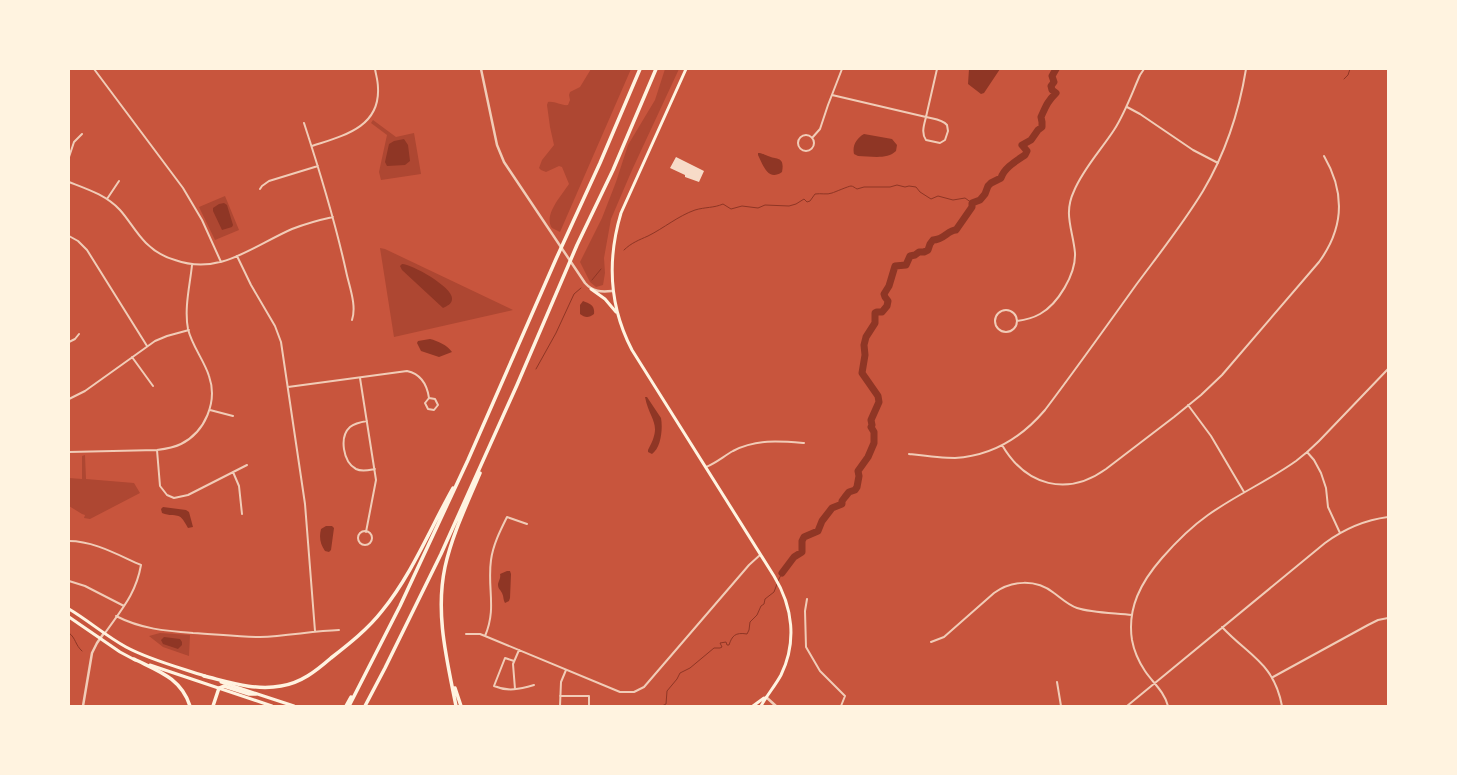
<svg xmlns="http://www.w3.org/2000/svg" width="1457" height="775" font-family="Lora,serif">
<style>
.green{fill:#ae4732}
.water{fill:#8f3625}
.lines{fill:none;stroke-linecap:round;stroke-linejoin:round}
.stream{stroke:#8f3625;stroke-width:1}
.river{stroke:#8f3625;stroke-width:7}
.building{fill:#f7dbc8}
.minor{stroke:#f1ccb7;stroke-width:2}
.tertiary{stroke:#f1ccb7;stroke-width:2.5}
.secondary{stroke:#fff3e0;stroke-width:3}
.motorway{stroke:#fff3e0;stroke-width:3.5}
</style>
<rect width="100%" height="100%" fill="#c8553d"/>
<path class="green" d="M 591,69 L 631,69 L 560,232 L 552,228 C 543,215 562,195 569,184 L 562,167 L 559,166 L 546,172 L 541,170 L 539,168 L 542,160 L 554,145 L 550,127 L 547,105 L 548,102 C 555,101 562,106 568,105 L 570,100 L 569,95 L 570,92 L 580,87 Z
M 665,69 L 679,69 L 632,170 L 611,219 L 604,258 L 605,273 L 603,285 L 596,287 L 590,282 L 580,262 L 602,218 L 616,182 L 628,145 L 655,100 Z
M 373,120 L 396,137 L 414,133 L 421,174 L 381,180 L 379,172 L 387,135 L 371,123 Z
M 225,196 L 239,230 L 215,240 L 199,207 Z
M 380,248 L 385,249 L 513,310 L 394,337 Z
M 85,455 L 86,479 L 134,483 L 140,493 L 90,519 L 84,518 L 85,515 L 82,514 L 69,506 L 69,478 L 82,479 L 82,456 Z
M 160,633 L 190,635 L 189,656 L 163,647 L 149,636 Z"/>
<path class="water" d="M 969,69 L 1000,69 L 984,93 L 981,94 L 968,84 Z
M 864,134 L 892,139 L 897,145 L 896,151 C 887,160 870,156 858,156 L 854,154 C 852,145 857,138 864,134 Z
M 404,139 L 408,145 L 410,161 L 405,165 L 387,166 L 385,162 L 389,144 L 394,141 Z
M 758,153 C 763,153 764,155 768,156 C 777,160 785,156 782,172 C 768,182 763,165 758,155 Z
M 224,203 L 227,205 L 233,225 L 232,227 L 222,230 L 213,211 L 213,208 L 219,204 Z
M 402,264 C 412,264 454,288 452,299 C 452,304 447,306 443,308 L 402,270 L 400,266 Z
M 583,301 C 590,304 595,305 594,314 C 589,318 585,318 580,314 L 580,305 Z
M 430,339 C 438,341 447,345 452,352 L 439,357 L 421,351 L 417,343 L 418,341 Z
M 645,397 L 647,397 L 661,418 C 663,429 661,448 652,454 L 648,452 L 648,450 C 663,423 650,422 645,397 Z
M 163,507 L 186,510 L 189,512 L 193,527 L 188,528 C 178,509 178,519 162,513 L 161,509 Z
M 326,526 L 332,526 L 334,528 L 331,550 L 329,552 L 325,551 C 320,544 319,537 321,529 Z
M 507,571 L 510,571 L 511,574 L 510,598 L 509,601 L 505,603 C 503,600 504,597 502,593 C 500,589 498,589 498,584 C 499,580 501,578 500,574 Z
M 164,637 L 180,639 L 182,642 L 182,645 L 178,649 L 163,644 L 161,640 Z"/>
<g class="lines">
<path class="stream" d="M 1344,79 L 1348,75 L 1350,69
M 624,250 C 631,243 639,240 648,236 C 664,228 678,216 695,210 C 705,207 714,208 723,204 L 731,209 L 742,206 L 758,208 L 765,205 L 789,206 L 796,204 L 804,199 L 807,202 L 810,201 L 815,194 C 821,193 827,195 832,193 C 835,192 849,186 851,186 C 853,186 855,188 857,189 L 864,187 L 890,187 L 897,185 L 905,187 L 909,186 L 916,187 L 920,192 L 931,199 L 938,196 L 953,200 L 965,198 L 972,203
M 592,280 L 601,269
M 536,369 L 556,333 L 574,294 L 581,288
M 778,581 L 782,573
M 69,633 C 76,638 75,645 82,651
M 662,706 L 666,704 L 667,691 L 677,679 L 680,673 L 690,668 L 714,648 L 720,648 L 722,647 L 720,643 L 726,642 L 727,645 L 729,645 C 732,636 735,632 747,634 L 749,630 L 750,622 L 757,615 L 761,606 L 764,604 L 765,599 L 774,592 L 777,584"/>
<path class="river" d="M 782,573 L 794,557 L 802,552 L 802,541 L 804,537 L 818,531 L 822,521 L 832,508 L 842,504 L 842,501 L 845,497 L 849,492 L 855,490 L 857,487 L 859,476 L 858,471 L 868,457 L 874,443 L 874,432 L 871,427 L 872,425 L 871,420 L 879,402 L 878,396 L 862,373 L 865,355 L 864,345 L 866,337 L 875,323 L 875,313 L 877,312 L 882,312 L 887,306 L 888,301 L 885,297 L 884,294 L 889,286 L 895,266 L 906,265 L 910,256 L 915,255 L 919,252 L 924,252 L 928,250 L 930,244 L 933,240 C 944,240 948,230 956,230 L 972,207 L 972,203 L 980,200 L 985,194 L 988,186 L 991,183 L 1001,178 C 1004,168 1016,161 1025,155 L 1027,151 L 1022,145 L 1031,140 L 1038,130 L 1042,127 L 1042,122 L 1041,117 C 1046,106 1047,102 1056,93 L 1052,90 L 1051,86 L 1054,82 L 1052,76 L 1056,69"/>
</g>
<path class="building" d="M 676,157 L 704,171 L 699,182 L 685,177 L 685,175 L 670,168 Z"/>
<g class="lines">
<path class="minor" d="M 94,69 L 183,188 L 202,220 L 221,262
M 832,95 L 926,117 C 933,119 942,119 947,125 L 948,131 L 945,140 L 940,143 L 926,140 C 921,133 924,125 926,117 L 937,69
M 1127,107 L 1140,114 L 1193,150 L 1218,163
M 304,123 C 320,172 335,221 346,271 C 349,286 357,305 352,320
M798 143a8 8 0 1 1 16 0a8 8 0 1 1-16 0Z
M 812,138 L 820,129 L 828,105 L 842,69
M 312,146 C 342,136 380,128 378,88 C 378,81 376,75 375,69
M 69,157 L 74,142 L 82,134
M 69,182 C 87,189 106,195 120,210 C 129,220 136,233 146,243 C 154,251 164,257 175,260 C 220,276 253,246 292,229 C 305,224 319,220 333,217
M 260,189 L 262,186 L 269,181 L 318,166
M 107,199 L 119,181
M 69,236 L 78,241 L 87,250 L 147,346
M 237,256 L 251,285 L 275,326 L 281,342 L 305,504 L 315,631
M995 321a11 11 0 1 1 22 0a11 11 0 1 1-22 0Z
M 1017,321 C 1025,320 1033,318 1040,314 C 1058,304 1076,274 1075,253 C 1073,230 1063,214 1074,191 C 1083,169 1101,150 1114,130 C 1125,113 1132,93 1140,75 L 1144,69
M 69,342 L 75,339 L 79,334
M 132,357 L 153,386
M 360,378 L 376,480 L 366,532
M 288,387 L 407,371 C 421,374 427,384 429,398 L 425,403 L 428,409 L 434,410 L 438,405 L 435,399 L 429,398
M 69,399 L 85,391 L 155,341 L 167,336 L 189,330
M 1188,405 L 1211,436 L 1244,492
M 210,410 L 233,416
M 367,421 C 361,422 355,423 350,427 C 339,437 343,462 356,469 C 362,472 369,470 375,469
M 1002,445 C 1026,486 1067,497 1106,469 L 1174,417 L 1201,395 L 1222,375 L 1319,262 C 1344,228 1345,192 1324,156
M 157,450 L 160,486 L 167,495 L 174,498 L 188,495 L 247,465
M 69,452 L 157,450 C 165,449 173,448 181,444 C 205,432 218,402 209,376 C 204,360 192,346 188,329 C 184,308 190,285 192,265
M 1307,452 L 1314,460 L 1321,473 L 1326,488 L 1328,507 L 1340,533
M 909,454 C 925,456 940,458 955,458 C 992,456 1022,437 1045,410 C 1076,369 1106,327 1136,285 C 1159,254 1183,224 1203,191 C 1225,154 1239,112 1246,69
M 706,467 C 716,463 724,456 733,451 C 756,439 779,441 804,443
M 233,472 L 239,486 L 242,514
M358 538a7 7 0 1 1 14 0a7 7 0 1 1-14 0Z
M 69,541 C 94,541 118,555 141,565 C 136,594 121,610 105,633
M 69,581 L 85,586 L 124,606
M 807,599 L 805,611 L 806,647 L 820,671 L 845,696 L 841,706
M 116,616 C 141,629 166,631 193,633 C 215,634 238,637 260,637 C 287,636 313,631 339,630
M 1222,627 C 1249,656 1274,663 1282,706
M 466,634 L 480,634 L 485,636 L 620,692 L 634,692 L 644,687 L 749,565 L 760,555
M 485,636 C 497,608 487,588 491,560 C 493,545 500,531 507,517 L 527,524
M 931,642 L 944,637 L 994,593 C 1012,580 1036,579 1054,593 C 1061,598 1068,605 1077,608 C 1092,613 1116,613 1132,615
M 514,661 L 505,658 L 494,686 C 508,692 520,689 534,685
M 1273,677 L 1368,625 L 1378,620 L 1388,618
M 1057,682 L 1061,706
M 515,689 L 513,664 L 519,650
M 560,696 L 589,696 L 589,706
M 560,706 L 561,682 L 566,670
M 1127,706 L 1325,543 C 1344,529 1365,520 1388,517
M 1168,706 C 1164,691 1153,683 1145,671 C 1139,662 1134,651 1132,640 C 1127,608 1141,582 1162,558 C 1176,542 1191,527 1208,515 C 1236,495 1268,481 1296,461 C 1304,455 1312,448 1319,441 L 1388,369"/>
<path class="tertiary" d="M 481,69 L 497,145 L 504,162 L 585,283 C 593,292 601,292 612,291
M 766,697 L 776,706
M 83,706 L 92,653 L 97,643 L 104,633"/>
<path class="secondary" d="M 686,69 L 621,213 C 607,260 609,306 632,350 L 774,576 C 793,607 797,642 781,675 C 775,686 767,695 761,706
M 591,289 L 605,299 L 616,312
M 69,609 C 89,621 106,636 126,647 C 150,660 178,667 205,676
M 69,617 L 120,652 L 135,660
M 150,665 L 272,706
M 221,682 L 294,706
M 753,706 L 764,698"/>
<path class="motorway" d="M 134,659 C 158,671 181,678 190,706
M 204,676 C 229,682 255,691 281,686 C 301,683 316,671 331,658 C 349,644 368,629 382,611 C 412,574 430,529 453,488
M 455,688 L 461,706
M 213,706 L 219,688 L 224,686 L 249,694 L 256,694
M 346,706 L 351,697
M 349,706 L 400,606 L 468,460 L 556,259 L 600,163 L 640,69
M 365,706 L 385,668 L 441,554 L 517,385 L 577,245 L 613,170 L 656,69
M 456,706 C 447,660 435,614 445,567 C 452,535 467,504 480,473"/>
</g>
<rect width="1457" height="775" fill="none" stroke="#fff3e0" stroke-width="140"/>
</svg>
